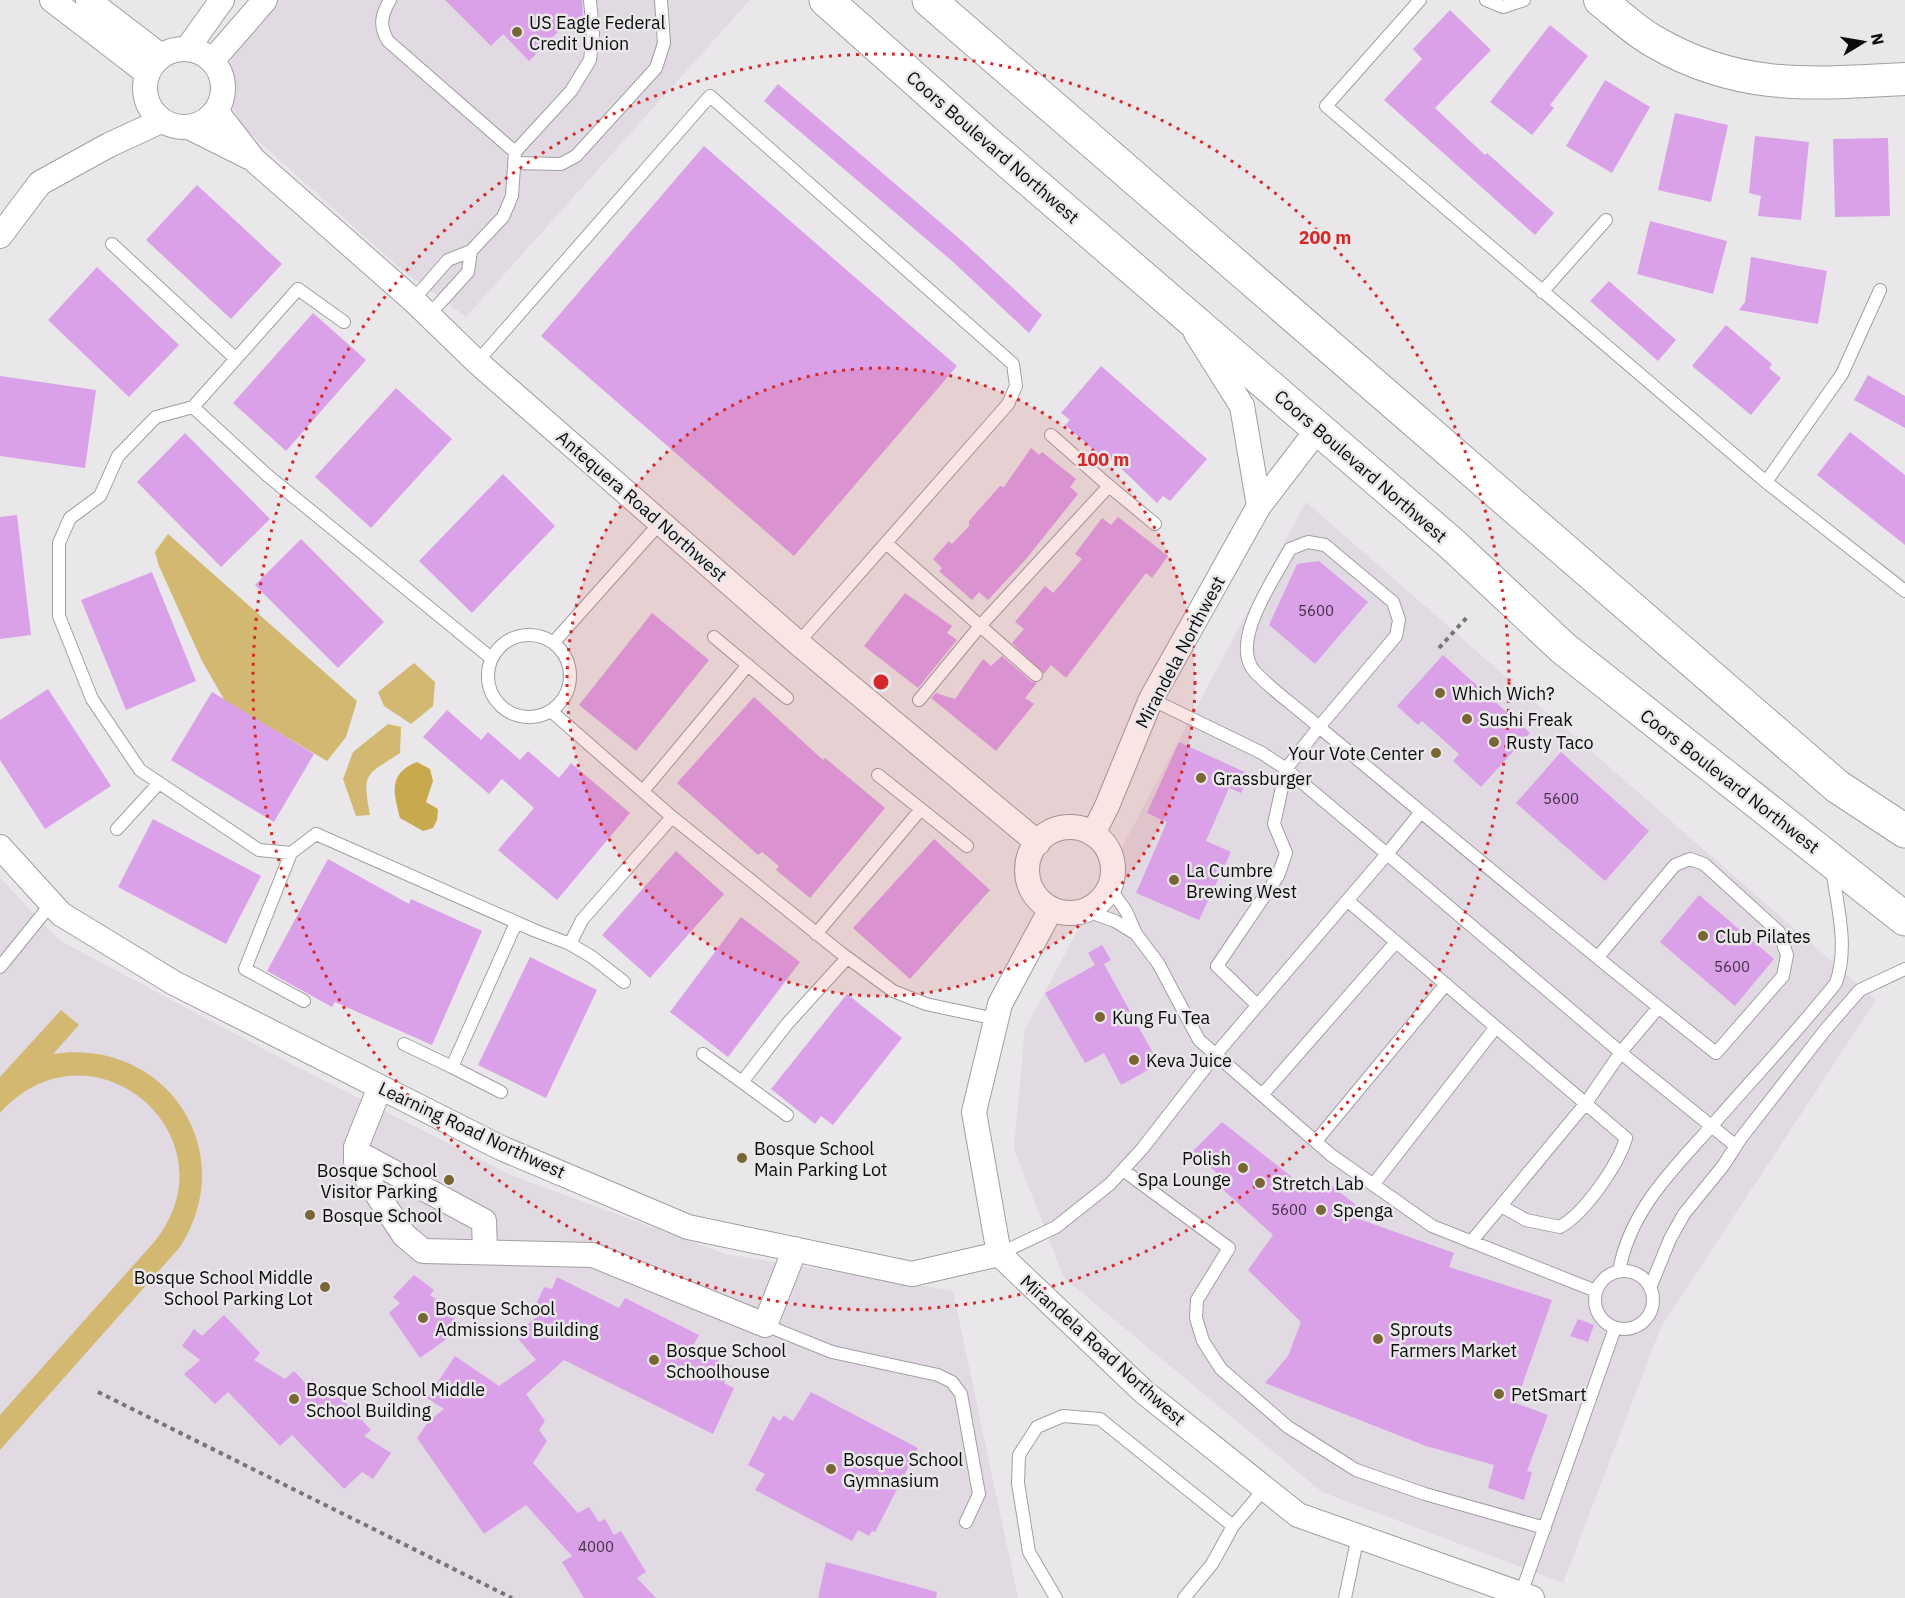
<svg xmlns="http://www.w3.org/2000/svg" width="1905" height="1598" font-family="'IBM Plex Sans',sans-serif">
<style>
.built{fill:#e1dae3}
.green{fill:#d2b870}
.water{fill:#c9a94d}
.building{fill:#dba1e8}
.lines{fill:none;stroke-linecap:round;stroke-linejoin:round}
.service-casing{stroke:#a19fa2;stroke-width:14}
.minor-casing{stroke:#a19fa2;stroke-width:26}
.tertiary-casing{stroke:#a19fa2;stroke-width:34}
.primary-casing{stroke:#a19fa2;stroke-width:35}
.path{stroke:#757476;stroke-width:4;stroke-dasharray:4.5 4.5;stroke-linecap:butt}
.service{stroke:#fff;stroke-width:12}
.minor{stroke:#fff;stroke-width:24}
.tertiary{stroke:#fff;stroke-width:32}
.primary{stroke:#fff;stroke-width:33}
.ring{fill:none;stroke:#d62828;stroke-width:3;stroke-dasharray:3 6}
.poi-dot{fill:#786634;stroke:#e9e7ea;stroke-width:2}
.labels{text-anchor:middle;dominant-baseline:central;stroke-width:5;stroke-linejoin:round;paint-order:stroke}
.number-label{font-size:15px;fill:#403043}
.poi-label{font-size:18px;fill:#0c0b0c;stroke:#e9e7ea;text-anchor:start}
.street-label{font-size:18px;fill:#0c0b0c;stroke:#e9e7ea}
.centre{fill:#d62828;stroke:#e9e7ea;stroke-width:3}
.ring-label{font-size:18px;text-anchor:middle;font-weight:bold;fill:#d62828;stroke:#e9e7ea;stroke-width:5;stroke-linejoin:round;paint-order:stroke}
</style>
<rect width="100%" height="100%" fill="#e9e7ea"/>
<path class="built" d="M 278,0 L 748,0 L 749,1 L 466,317 L 402,270 L 245,129 L 230,104 L 233,81 L 231,56 Z
M 1306,502 L 1876,1000 L 1661,1327 L 1563,1583 L 1322,1492 L 1064,1278 L 1014,1149 L 1025,1029 Z
M 0,878 L 59,940 L 299,1068 L 513,1176 L 725,1254 L 953,1291 L 1018,1598 L 0,1598 Z"/>
<path class="green" d="M 168,534 L 357,701 L 346,737 L 327,761 L 225,701 L 202,661 L 159,566 L 155,552 Z
M 414,663 L 435,682 L 433,706 L 411,724 L 384,706 L 378,692 Z
M 388,724 L 401,727 L 400,753 C 365,776 362,772 370,815 L 356,816 L 343,779 L 353,752 Z
M 61,1010 L 79,1025 L 53,1054 C 165,1037 242,1150 180,1247 L 0,1450 L 0,1415 L 155,1241 C 238,1136 91,1012 0,1113 L 0,1077 Z"/>
<path class="water" d="M 417,762 L 430,769 L 433,781 L 426,802 L 438,809 L 437,820 L 433,828 L 423,831 L 400,818 C 394,793 387,774 417,762 Z"/>
<path class="building" d="M 445,0 L 582,0 L 583,18 L 558,21 L 560,30 L 529,61 L 503,34 L 491,46 Z
M 1450,10 L 1491,50 L 1435,108 L 1485,155 L 1487,153 L 1554,213 L 1535,235 L 1384,100 L 1422,59 L 1413,49 Z
M 1550,25 L 1588,56 L 1550,105 L 1554,108 L 1532,135 L 1490,102 Z
M 1605,80 L 1650,107 L 1612,173 L 1566,146 Z
M 778,84 L 961,240 L 1042,315 L 1029,333 L 952,261 L 764,101 Z
M 1675,113 L 1728,125 L 1711,202 L 1658,190 Z
M 1755,136 L 1809,142 L 1801,220 L 1758,216 L 1761,196 L 1749,193 Z
M 1888,138 L 1890,216 L 1835,217 L 1833,139 Z
M 704,146 L 957,366 L 794,556 L 541,336 Z
M 197,185 L 282,264 L 231,319 L 146,240 Z
M 1650,221 L 1727,241 L 1713,294 L 1637,274 Z
M 1751,257 L 1827,271 L 1818,324 L 1739,310 L 1745,302 Z
M 97,267 L 179,345 L 129,397 L 48,320 Z
M 1609,281 L 1676,340 L 1658,361 L 1590,301 Z
M 313,313 L 366,360 L 286,451 L 233,403 Z
M 1726,325 L 1772,364 L 1769,368 L 1781,378 L 1751,415 L 1692,366 Z
M 1101,366 L 1207,459 L 1170,501 L 1163,496 L 1157,503 L 1102,450 L 1098,454 L 1065,425 L 1070,420 L 1061,413 Z
M 1868,375 L 1905,396 L 1905,428 L 1854,400 Z
M 0,376 L 96,390 L 85,468 L 0,456 Z
M 396,388 L 452,439 L 371,528 L 315,477 Z
M 1850,432 L 1905,475 L 1905,545 L 1817,475 Z
M 185,433 L 270,519 L 221,567 L 137,482 Z
M 1031,448 L 1039,455 L 1042,452 L 1076,479 L 1070,487 L 1078,494 L 1026,559 L 988,600 L 979,592 L 972,600 L 939,571 L 942,568 L 933,559 L 949,541 L 952,544 L 969,526 L 969,521 L 976,513 L 1000,486 L 1004,487 Z
M 503,474 L 555,526 L 472,613 L 419,561 Z
M 17,515 L 31,635 L 0,639 L 0,517 Z
M 1118,517 L 1168,556 L 1152,578 L 1146,573 L 1066,678 L 1051,665 L 1044,674 L 1012,643 L 1024,629 L 1015,622 L 1045,586 L 1053,593 L 1061,584 L 1082,559 L 1075,554 L 1102,518 L 1111,525 Z
M 301,539 L 384,622 L 338,668 L 255,585 Z
M 1319,561 L 1368,602 L 1315,664 L 1269,625 L 1297,564 Z
M 152,572 L 196,681 L 126,710 L 81,600 Z
M 905,593 L 952,626 L 947,633 L 957,640 L 918,688 L 864,646 Z
M 652,613 L 709,660 L 636,751 L 579,705 Z
M 1443,655 L 1530,733 L 1481,787 L 1453,761 L 1459,754 L 1422,721 L 1418,725 L 1397,706 Z
M 1002,656 L 1031,681 L 1037,683 L 1025,698 L 1034,704 L 996,751 L 931,698 L 936,693 L 955,699 L 983,659 L 991,666 Z
M 48,689 L 111,786 L 45,829 L 0,760 L 0,720 Z
M 212,692 L 314,754 L 274,822 L 171,760 Z
M 754,697 L 823,760 L 825,758 L 885,808 L 810,898 L 776,870 L 779,866 L 762,852 L 758,855 L 677,783 Z
M 447,710 L 481,740 L 488,732 L 520,760 L 528,751 L 559,778 L 571,763 L 630,813 L 557,900 L 498,850 L 534,808 L 502,779 L 489,794 L 423,737 Z
M 1179,742 L 1249,774 L 1241,793 L 1229,788 L 1206,841 L 1231,852 L 1199,920 L 1136,893 L 1167,822 L 1147,813 Z
M 1561,752 L 1649,831 L 1605,881 L 1516,803 Z
M 153,819 L 261,876 L 226,944 L 118,887 Z
M 934,839 L 990,890 L 910,979 L 853,928 Z
M 676,851 L 724,894 L 650,978 L 602,935 Z
M 328,859 L 409,904 L 411,899 L 482,931 L 432,1045 L 335,1002 L 332,1007 L 267,971 Z
M 1699,895 L 1774,959 L 1735,1006 L 1660,942 Z
M 741,917 L 800,962 L 728,1057 L 670,1012 Z
M 1102,945 L 1111,960 L 1104,964 L 1159,1064 L 1121,1085 L 1104,1053 L 1085,1063 L 1045,993 L 1095,965 L 1088,953 Z
M 530,957 L 597,990 L 546,1098 L 478,1065 Z
M 847,994 L 902,1038 L 833,1125 L 821,1116 L 815,1124 L 771,1089 Z
M 1222,1122 L 1310,1191 L 1323,1179 L 1356,1205 L 1348,1215 L 1454,1253 L 1449,1267 L 1552,1300 L 1516,1403 L 1548,1415 L 1527,1471 L 1532,1472 L 1524,1500 L 1488,1488 L 1494,1465 L 1426,1446 L 1265,1383 L 1288,1356 L 1301,1322 L 1248,1270 L 1273,1235 L 1219,1186 L 1224,1180 L 1193,1151 Z
M 414,1275 L 434,1290 L 430,1295 L 449,1308 L 446,1312 L 460,1323 L 448,1338 L 420,1358 L 389,1313 L 400,1303 L 393,1297 Z
M 557,1277 L 619,1308 L 625,1298 L 699,1335 L 692,1348 L 732,1367 L 724,1383 L 734,1388 L 713,1434 L 564,1360 L 526,1394 L 545,1421 L 539,1430 L 547,1441 L 533,1463 L 578,1513 L 589,1507 L 599,1522 L 605,1519 L 614,1535 L 621,1531 L 646,1572 L 637,1578 L 656,1598 L 584,1598 L 562,1562 L 572,1556 L 526,1505 L 484,1534 L 417,1438 L 428,1422 L 444,1409 L 427,1398 L 455,1356 L 499,1386 L 536,1360 L 515,1335 L 538,1316 L 533,1311 L 544,1287 L 552,1289 Z
M 224,1315 L 260,1353 L 254,1360 L 285,1379 L 294,1371 L 306,1384 L 313,1379 L 324,1393 L 331,1387 L 371,1430 L 364,1436 L 391,1453 L 373,1479 L 362,1472 L 344,1489 L 292,1435 L 280,1446 L 228,1392 L 215,1404 L 184,1374 L 200,1360 L 182,1346 L 194,1329 L 202,1336 Z
M 1578,1319 L 1594,1325 L 1588,1342 L 1570,1336 Z
M 811,1392 L 918,1448 L 875,1532 L 872,1531 L 869,1536 L 858,1530 L 852,1541 L 755,1490 L 765,1474 L 748,1465 L 773,1416 L 780,1421 L 784,1415 L 793,1421 Z
M 826,1562 L 937,1592 L 936,1598 L 818,1598 Z"/>
<g class="lines">
<g class="service-casing">
<path id="service" d="M 390,0 C 381,15 379,26 388,41 L 515,152
M 1420,0 L 1326,106 L 1766,482 L 1905,591
M 1486,0 L 1503,7 L 1524,0
M 514,163 L 561,164 L 576,156 L 656,68 L 664,43 L 661,0
M 112,244 L 236,359
M 1542,292 L 1606,220
M 413,300 L 448,260 L 471,251 L 503,217 L 512,196 L 515,152 L 571,91 L 590,60 L 593,34 L 590,0
M 429,315 L 468,272 L 471,251
M 477,362 L 710,96 L 1013,364 L 1016,386 L 1008,404 L 798,643
M 193,407 L 298,289 L 344,322
M 1766,482 L 1842,374 L 1880,290
M 1109,486 L 1155,524
M 886,543 L 1036,675
M488 676a41 41 0 1 1 82 0a41 41 0 1 1-82 0Z
M 714,637 L 787,698
M 554,642 L 660,523
M 491,658 L 267,475 L 193,407 L 156,417 L 118,456 L 100,496 L 70,518 L 59,543 L 59,616 L 92,699 L 140,770 L 259,850 L 291,853 L 316,834 L 536,931 L 570,944 L 582,920 L 672,817 L 841,953 L 893,991 L 926,1004 L 996,1019
M 919,700 L 980,626 L 1109,486 L 1051,435
M 551,711 L 672,817
M 878,775 L 967,846
M 643,791 L 748,665
M 1421,812 L 1387,854 L 1632,1062 L 1736,1146
M 117,829 L 159,783
M 291,853 L 245,969 L 304,1001
M 1348,901 L 1626,1138 C 1618,1165 1585,1213 1560,1227 L 1526,1220 L 1501,1206
M 1084,910 L 1115,921 L 1136,934 L 1126,911 L 1109,887
M 816,934 L 921,809
M 1136,934 L 1158,963 L 1199,1040 L 1331,1155 L 1432,1226 L 1596,1291
M 570,944 L 592,957 L 624,982
M 0,967 L 51,904
M 1257,1005 L 1217,966 L 1278,876 L 1286,853 L 1274,824 L 1286,769 L 1319,727 C 1299,709 1274,692 1255,672 C 1228,643 1275,578 1290,549 L 1308,542 L 1325,545 L 1393,602 L 1399,620 L 1396,636 L 1319,727 C 1451,837 1582,947 1716,1053 L 1783,976 L 1787,955 L 1779,932 L 1704,864 L 1690,859 L 1675,865 L 1598,957
M 404,1044 L 452,1067 L 516,923
M 703,1054 L 742,1082 L 787,1024 L 847,958
M 452,1067 L 501,1092
M 742,1082 L 787,1115
M 1262,1095 L 1396,942
M 1316,1141 L 1446,984
M 1123,1170 L 1229,1248 L 1197,1300 L 1196,1318 L 1203,1341 L 1221,1369 L 1288,1427 L 1356,1470 L 1425,1494 L 1545,1528
M 1373,1185 L 1496,1027
M 1471,1242 L 1586,1103 L 1621,1052 L 1658,1008
M 999,1254 L 1056,1227 L 1110,1184 L 1142,1149 L 1216,1054 L 1387,854 L 1286,769 L 1262,753 L 1151,699
M 1619,1271 C 1631,1207 1675,1168 1716,1121 C 1756,1075 1798,1031 1836,983 C 1849,946 1837,906 1832,868
M1595 1300a29 29 0 1 1 58 0a29 29 0 1 1-58 0Z
M 1650,1288 L 1670,1239 L 1684,1214 L 1723,1166 L 1741,1138 L 1826,1029 L 1860,990 L 1905,969
M 765,1325 L 832,1352 L 938,1375 L 952,1382 L 961,1394 L 979,1494 L 966,1522
M 1521,1594 L 1615,1328
M 1056,1598 L 1029,1552 L 1018,1483 L 1019,1455 L 1037,1427 L 1063,1416 L 1100,1419 L 1233,1526
M 1184,1598 L 1212,1564 L 1233,1526 L 1265,1488
M 1345,1598 L 1358,1536"/>
</g>
<g class="minor-casing">
<path id="minor" d="M 52,0 L 147,73
M 88,0 L 161,56
M145 88a39 39 0 1 1 78 0a39 39 0 1 1-78 0Z
M 187,49 L 222,0
M 212,61 L 265,0
M 216,111 L 254,160 L 413,300 L 477,362 L 798,643 L 1038,843
M 189,127 L 249,157
M 0,236 L 40,183 L 109,145 L 161,121
M 1196,333 L 1242,406 L 1259,506
M1027 870a43 43 0 1 1 86 0a43 43 0 1 1-86 0Z
M 1093,834 L 1107,806 L 1151,699 L 1259,506 L 1318,429
M 0,847 L 61,914 L 174,983 L 501,1148 L 688,1227 L 912,1274 L 999,1254
M 1051,909 L 1000,1004 L 974,1112 L 999,1254 L 1144,1392 L 1298,1515 L 1532,1598
M 380,1087 L 356,1147 L 356,1162 L 404,1235 L 423,1251 L 593,1255 L 765,1325 L 795,1249
M 356,1152 L 484,1221 L 485,1252"/>
</g>
<g class="tertiary-casing">
<path id="tertiary" d="M 1600,0 C 1618,14 1635,31 1655,42 C 1739,91 1812,84 1905,79"/>
</g>
<g class="primary-casing">
<path id="primary" d="M 826,0 L 988,144 L 1452,544 L 1563,648 L 1905,919
M 929,0 L 1838,787 L 1905,831"/>
</g>
<path class="path" d="M 1439,648 L 1469,615
M 98,1392 L 512,1598"/>
<use href="#service" class="service"/>
<use href="#minor" class="minor"/>
<use href="#tertiary" class="tertiary"/>
<use href="#primary" class="primary"/>
</g>
<circle cx="881" cy="682" r="314" fill="#d62828" fill-opacity=".12"/>
<g class="ring">
<circle cx="881" cy="682" r="314"/>
<circle cx="881" cy="682" r="628"/>
</g>
<g class="poi-dot">
<circle cx="517" cy="32" r="6"/>
<circle cx="1440" cy="693" r="6"/>
<circle cx="1467" cy="719" r="6"/>
<circle cx="1494" cy="742" r="6"/>
<circle cx="1436" cy="753" r="6"/>
<circle cx="1201" cy="778" r="6"/>
<circle cx="1174" cy="880" r="6"/>
<circle cx="1703" cy="936" r="6"/>
<circle cx="1100" cy="1017" r="6"/>
<circle cx="1134" cy="1060" r="6"/>
<circle cx="742" cy="1158" r="6"/>
<circle cx="1243" cy="1168" r="6"/>
<circle cx="449" cy="1180" r="6"/>
<circle cx="1260" cy="1183" r="6"/>
<circle cx="1321" cy="1210" r="6"/>
<circle cx="310" cy="1215" r="6"/>
<circle cx="325" cy="1287" r="6"/>
<circle cx="423" cy="1318" r="6"/>
<circle cx="1378" cy="1339" r="6"/>
<circle cx="654" cy="1360" r="6"/>
<circle cx="1499" cy="1394" r="6"/>
<circle cx="294" cy="1399" r="6"/>
<circle cx="831" cy="1469" r="6"/>
</g>
<g class="labels">
<g class="number-label">
<text x="1316" y="610">5600</text>
<text x="1561" y="798">5600</text>
<text x="1732" y="966">5600</text>
<text x="1289" y="1209">5600</text>
<text x="596" y="1546">4000</text>
</g>
<g class="poi-label">
<text x="529" y="22">US Eagle Federal<tspan x="529" dy="21">Credit Union</tspan></text>
<text x="1452" y="693">Which Wich?</text>
<text x="1479" y="719">Sushi Freak</text>
<text x="1506" y="742">Rusty Taco</text>
<text x="1424" y="753" text-anchor="end">Your Vote Center</text>
<text x="1213" y="778">Grassburger</text>
<text x="1186" y="870">La Cumbre<tspan x="1186" dy="21">Brewing West</tspan></text>
<text x="1715" y="936">Club Pilates</text>
<text x="1112" y="1017">Kung Fu Tea</text>
<text x="1146" y="1060">Keva Juice</text>
<text x="754" y="1148">Bosque School<tspan x="754" dy="21">Main Parking Lot</tspan></text>
<text x="1231" y="1158" text-anchor="end">Polish<tspan x="1231" dy="21">Spa Lounge</tspan></text>
<text x="437" y="1170" text-anchor="end">Bosque School<tspan x="437" dy="21">Visitor Parking</tspan></text>
<text x="1272" y="1183">Stretch Lab</text>
<text x="1333" y="1210">Spenga</text>
<text x="322" y="1215">Bosque School</text>
<text x="313" y="1277" text-anchor="end">Bosque School Middle<tspan x="313" dy="21">School Parking Lot</tspan></text>
<text x="435" y="1308">Bosque School<tspan x="435" dy="21">Admissions Building</tspan></text>
<text x="1390" y="1329">Sprouts<tspan x="1390" dy="21">Farmers Market</tspan></text>
<text x="666" y="1350">Bosque School<tspan x="666" dy="21">Schoolhouse</tspan></text>
<text x="306" y="1389">Bosque School Middle<tspan x="306" dy="21">School Building</tspan></text>
<text x="1511" y="1394">PetSmart</text>
<text x="843" y="1459">Bosque School<tspan x="843" dy="21">Gymnasium</tspan></text>
</g>
<g class="street-label">
<text transform="translate(993 147) rotate(41)">Coors Boulevard Northwest</text>
<text transform="translate(1361 466) rotate(41)">Coors Boulevard Northwest</text>
<text transform="translate(642 506) rotate(41)">Antequera Road Northwest</text>
<text transform="translate(1180 652) rotate(-62)">Mirandela Northwest</text>
<text transform="translate(1730 781) rotate(38)">Coors Boulevard Northwest</text>
<text transform="translate(472 1130) rotate(25)">Learning Road Northwest</text>
<text transform="translate(1103 1350) rotate(42)">Mirandela Road Northwest</text>
</g>
</g>
<circle cx="881" cy="682" r="9" class="centre"/>
<g class="ring-label">
<text x="1325" y="244">200 m</text>
<text x="1103" y="466">100 m</text>
</g>
<g transform="translate(1863 42) rotate(79)" stroke="#e9e7ea" stroke-width="4.5" paint-order="stroke">
<path d="M0-4.5L10 22L0 15L-10 22Z" fill="#0c0b0c"/>
<text y="-9" font-size="16" font-weight="bold" text-anchor="middle" fill="#0c0b0c">N</text>
</g>
</svg>
